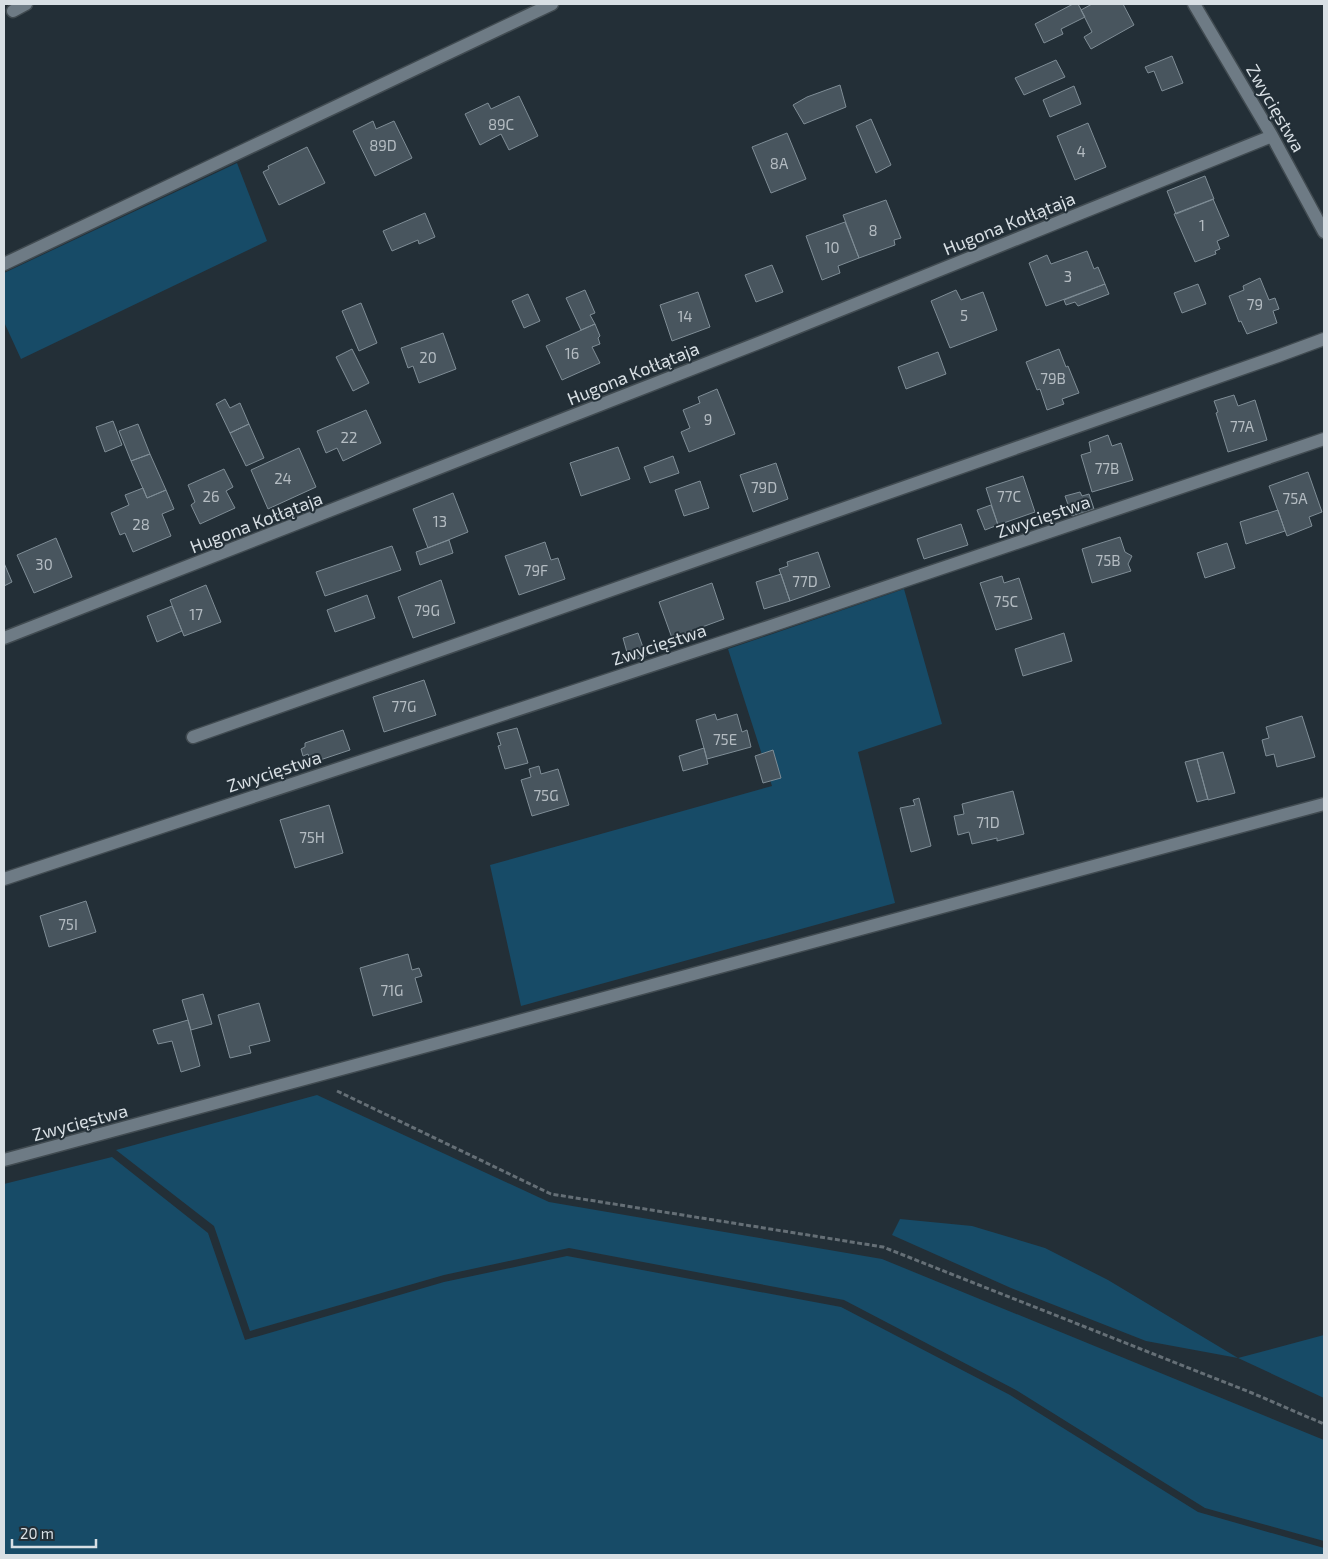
<svg xmlns="http://www.w3.org/2000/svg" width="1328" height="1559" font-family="'Exo 2',sans-serif">
<style>
.green{fill:#174b67}
.building{fill:#48555e;stroke:#7f8d96}
.lines{fill:none;stroke-linecap:round;stroke-linejoin:round}
.street-casing{stroke:#414b51;stroke-width:15}
.path{stroke:#656f76;stroke-width:3;stroke-dasharray:5 2.5;stroke-linecap:butt}
.street{stroke:#6e7b85;stroke-width:12}
.labels{text-anchor:middle;dominant-baseline:central;stroke-width:4;stroke-linejoin:round;paint-order:stroke}
.number-label{font-size:15px;fill:#b4bcc2}
.street-label{font-size:18px;fill:#d8dfe4;stroke:#232f37}
</style>
<rect width="100%" height="100%" fill="#232f37"/>
<path class="green" d="M 237,163 L 267,241 L 21,359 L 4,322 L 4,273 Z
M 904,589 L 942,724 L 858,752 L 895,903 L 521,1006 L 490,865 L 772,786 L 728,649 Z
M 317,1095 L 549,1202 L 882,1259 L 1324,1440 L 1324,1541 L 1205,1508 L 1016,1390 L 844,1300 L 569,1248 L 444,1275 L 250,1331 L 214,1226 L 116,1150 Z
M 112,1157 L 208,1233 L 245,1340 L 444,1282 L 567,1256 L 841,1307 L 1010,1395 L 1198,1512 L 1324,1548 L 1324,1555 L 4,1555 L 4,1184 Z
M 900,1219 L 972,1226 L 1045,1248 L 1108,1280 L 1238,1358 L 1324,1335 L 1324,1398 L 1238,1358 L 1146,1341 L 1011,1288 L 892,1235 Z"/>
<path class="building" d="M 1073,4 L 1078,4 L 1085,17 L 1061,29 L 1063,34 L 1044,43 L 1035,24 Z
M 1092,4 L 1123,4 L 1134,25 L 1091,49 L 1084,37 L 1092,32 L 1081,10 Z
M 1172,56 L 1183,83 L 1162,91 L 1154,71 L 1148,73 L 1145,67 Z
M 1056,60 L 1065,77 L 1024,95 L 1015,78 Z
M 840,85 L 846,107 L 804,124 L 793,105 L 807,97 Z
M 1074,86 L 1081,104 L 1050,117 L 1043,100 Z
M 519,96 L 538,136 L 509,150 L 501,134 L 480,145 L 465,114 L 488,103 L 491,109 Z
M 871,119 L 891,165 L 876,173 L 856,126 Z
M 373,121 L 376,129 L 394,121 L 412,158 L 375,176 L 353,131 Z
M 1088,123 L 1106,167 L 1075,180 L 1057,136 Z
M 787,133 L 806,179 L 771,193 L 752,147 Z
M 307,147 L 325,183 L 279,205 L 263,172 L 269,169 L 268,166 Z
M 1205,176 L 1214,199 L 1176,214 L 1167,191 Z
M 1213,199 L 1229,236 L 1217,241 L 1220,249 L 1215,251 L 1216,254 L 1195,262 L 1174,214 Z
M 886,200 L 901,238 L 894,240 L 895,245 L 859,258 L 843,215 Z
M 425,213 L 435,237 L 419,244 L 418,240 L 392,251 L 383,231 Z
M 845,222 L 859,258 L 838,266 L 840,273 L 822,280 L 806,236 Z
M 1087,251 L 1094,269 L 1098,267 L 1105,284 L 1046,306 L 1029,263 L 1047,255 L 1051,264 Z
M 772,265 L 783,292 L 756,302 L 745,275 Z
M 1260,278 L 1269,300 L 1275,298 L 1279,309 L 1273,311 L 1277,323 L 1247,334 L 1241,321 L 1239,322 L 1229,296 L 1244,290 L 1243,286 Z
M 1105,284 L 1109,294 L 1078,306 L 1075,302 L 1066,305 L 1064,300 Z
M 1198,284 L 1206,304 L 1182,313 L 1174,293 Z
M 585,290 L 595,313 L 590,315 L 595,324 L 581,330 L 566,298 Z
M 956,290 L 961,300 L 983,292 L 997,330 L 950,348 L 931,301 Z
M 698,292 L 710,327 L 672,341 L 660,305 Z
M 528,294 L 540,321 L 524,328 L 512,301 Z
M 361,303 L 377,343 L 359,351 L 342,311 Z
M 595,324 L 600,336 L 598,338 L 600,344 L 592,347 L 600,363 L 562,380 L 546,346 Z
M 443,333 L 456,369 L 419,383 L 413,366 L 408,368 L 401,348 Z
M 352,349 L 369,383 L 353,391 L 336,357 Z
M 1059,349 L 1066,367 L 1068,366 L 1079,393 L 1062,399 L 1064,404 L 1047,410 L 1040,389 L 1037,390 L 1026,362 Z
M 938,352 L 946,374 L 906,389 L 898,367 Z
M 717,389 L 735,434 L 689,452 L 681,432 L 690,428 L 683,410 L 700,403 L 698,397 Z
M 1234,395 L 1238,406 L 1255,400 L 1267,440 L 1228,452 L 1216,413 L 1218,412 L 1214,401 Z
M 225,399 L 230,408 L 240,403 L 249,424 L 230,433 L 216,404 Z
M 366,410 L 381,443 L 343,461 L 337,448 L 326,453 L 317,431 Z
M 113,421 L 122,445 L 105,452 L 96,427 Z
M 138,424 L 150,454 L 131,461 L 119,431 Z
M 249,424 L 264,458 L 246,466 L 230,433 Z
M 1108,435 L 1112,446 L 1121,443 L 1133,480 L 1092,492 L 1081,455 L 1091,452 L 1089,442 Z
M 618,447 L 630,479 L 581,496 L 570,463 Z
M 299,448 L 316,487 L 268,509 L 251,470 Z
M 150,454 L 166,490 L 147,498 L 131,461 Z
M 673,456 L 679,473 L 650,483 L 644,467 Z
M 776,463 L 788,499 L 753,512 L 740,475 Z
M 224,469 L 233,487 L 226,491 L 235,508 L 200,524 L 191,505 L 195,502 L 188,485 Z
M 1308,472 L 1322,512 L 1309,517 L 1312,526 L 1287,536 L 1269,486 Z
M 1023,476 L 1035,512 L 998,525 L 986,488 Z
M 700,481 L 709,508 L 684,516 L 675,490 Z
M 143,488 L 147,498 L 166,490 L 174,509 L 162,514 L 171,536 L 133,552 L 125,533 L 120,535 L 111,513 L 129,505 L 125,495 Z
M 1080,492 L 1082,496 L 1089,494 L 1094,509 L 1072,516 L 1065,496 Z
M 453,493 L 468,532 L 428,548 L 413,509 Z
M 991,505 L 998,525 L 985,530 L 977,510 Z
M 1278,510 L 1285,531 L 1246,544 L 1240,522 Z
M 961,524 L 968,545 L 924,559 L 917,539 Z
M 1120,537 L 1125,552 L 1132,556 L 1128,564 L 1131,571 L 1092,583 L 1082,549 Z
M 56,538 L 72,577 L 34,593 L 17,555 Z
M 449,540 L 453,553 L 420,565 L 416,552 Z
M 545,542 L 551,560 L 558,558 L 565,579 L 519,595 L 505,556 Z
M 1227,543 L 1235,568 L 1205,578 L 1197,553 Z
M 392,546 L 401,570 L 325,596 L 316,572 Z
M 818,552 L 830,587 L 790,601 L 779,569 L 788,566 L 787,562 Z
M 4,563 L 12,582 L 4,586 Z
M 781,574 L 790,601 L 764,609 L 756,582 Z
M 1002,576 L 1004,583 L 1019,578 L 1032,619 L 996,630 L 980,583 Z
M 441,580 L 455,623 L 413,638 L 398,597 Z
M 712,583 L 724,619 L 672,638 L 659,602 Z
M 206,585 L 221,622 L 184,636 L 170,600 Z
M 367,595 L 375,618 L 335,632 L 327,610 Z
M 172,606 L 182,631 L 157,642 L 147,616 Z
M 638,633 L 646,656 L 624,663 L 622,657 L 628,656 L 623,638 Z
M 1064,633 L 1072,661 L 1023,676 L 1015,649 Z
M 424,680 L 436,715 L 384,732 L 373,697 Z
M 715,714 L 717,720 L 737,714 L 742,732 L 747,730 L 751,747 L 707,759 L 696,720 Z
M 1302,716 L 1315,757 L 1277,767 L 1274,754 L 1266,756 L 1262,740 L 1269,738 L 1266,727 Z
M 517,728 L 528,763 L 505,769 L 498,746 L 501,745 L 497,733 Z
M 343,730 L 350,750 L 311,763 L 308,754 L 303,756 L 301,749 L 305,747 L 305,743 Z
M 704,748 L 708,764 L 683,771 L 679,756 Z
M 773,750 L 781,778 L 763,783 L 755,756 Z
M 1223,752 L 1235,793 L 1208,800 L 1197,759 Z
M 1197,759 L 1208,799 L 1197,802 L 1185,762 Z
M 539,766 L 541,774 L 558,769 L 569,805 L 532,816 L 521,780 L 531,777 L 529,769 Z
M 1013,791 L 1024,834 L 997,841 L 997,838 L 972,844 L 969,832 L 958,835 L 954,816 L 964,814 L 962,804 Z
M 919,798 L 931,846 L 911,852 L 900,808 L 915,805 L 913,800 Z
M 329,805 L 343,853 L 295,868 L 280,820 Z
M 86,901 L 96,932 L 49,947 L 40,916 Z
M 408,954 L 412,970 L 419,968 L 422,976 L 415,978 L 422,1002 L 373,1016 L 360,968 Z
M 203,994 L 212,1024 L 191,1030 L 182,1000 Z
M 259,1003 L 270,1041 L 249,1046 L 251,1053 L 230,1058 L 218,1015 Z
M 188,1020 L 200,1066 L 181,1072 L 172,1041 L 158,1044 L 153,1030 Z"/>
<g class="lines">
<g class="street-casing">
<path id="street" d="M 1194,4 L 1272,136 L 1324,232
M 13,11 L 26,4
M 4,264 L 552,4
M 4,638 L 766,340 L 1272,136
M 193,737 L 1278,356 L 1324,339
M 4,879 L 762,629 L 1324,439
M 4,1160 L 1324,804"/>
</g>
<path class="path" d="M 337,1091 L 551,1194 L 883,1247 L 1252,1393 L 1324,1424"/>
<use href="#street" class="street"/>
</g>
<g class="labels">
<g class="number-label">
<text x="501" y="124">89C</text>
<text x="383" y="145">89D</text>
<text x="1081" y="151">4</text>
<text x="779" y="163">8A</text>
<text x="1202" y="225">1</text>
<text x="873" y="230">8</text>
<text x="832" y="247">10</text>
<text x="1068" y="276">3</text>
<text x="1255" y="304">79</text>
<text x="964" y="315">5</text>
<text x="685" y="316">14</text>
<text x="572" y="353">16</text>
<text x="428" y="357">20</text>
<text x="1053" y="378">79B</text>
<text x="708" y="419">9</text>
<text x="1242" y="426">77A</text>
<text x="349" y="437">22</text>
<text x="1107" y="468">77B</text>
<text x="283" y="478">24</text>
<text x="764" y="487">79D</text>
<text x="211" y="496">26</text>
<text x="1009" y="496">77C</text>
<text x="1295" y="498">75A</text>
<text x="440" y="521">13</text>
<text x="141" y="524">28</text>
<text x="1108" y="560">75B</text>
<text x="44" y="564">30</text>
<text x="536" y="570">79F</text>
<text x="805" y="581">77D</text>
<text x="1006" y="601">75C</text>
<text x="427" y="610">79G</text>
<text x="196" y="614">17</text>
<text x="404" y="706">77G</text>
<text x="725" y="739">75E</text>
<text x="546" y="795">75G</text>
<text x="988" y="822">71D</text>
<text x="312" y="837">75H</text>
<text x="68" y="924">75I</text>
<text x="392" y="990">71G</text>
</g>
<g class="street-label">
<text transform="translate(1276 108) rotate(60)">Zwycięstwa</text>
<text transform="translate(1009 223) rotate(-22)">Hugona Kołłątaja</text>
<text transform="translate(633 373) rotate(-22)">Hugona Kołłątaja</text>
<text transform="translate(1043 516) rotate(-19)">Zwycięstwa</text>
<text transform="translate(256 522) rotate(-21)">Hugona Kołłątaja</text>
<text transform="translate(659 644) rotate(-18)">Zwycięstwa</text>
<text transform="translate(274 771) rotate(-18)">Zwycięstwa</text>
<text transform="translate(80 1122) rotate(-15)">Zwycięstwa</text>
</g>
</g>
<rect width="1328" height="1559" fill="none" stroke="#d8dfe4" stroke-width="10"/>
<path d="M12 1539v8h84v-8" fill="none" stroke="#d8dfe4" stroke-width="2.5"/>
<text x="20" y="1539" font-size="15" fill="#d8dfe4" stroke="#232f37" stroke-width="4" paint-order="stroke">20 m</text>
</svg>
